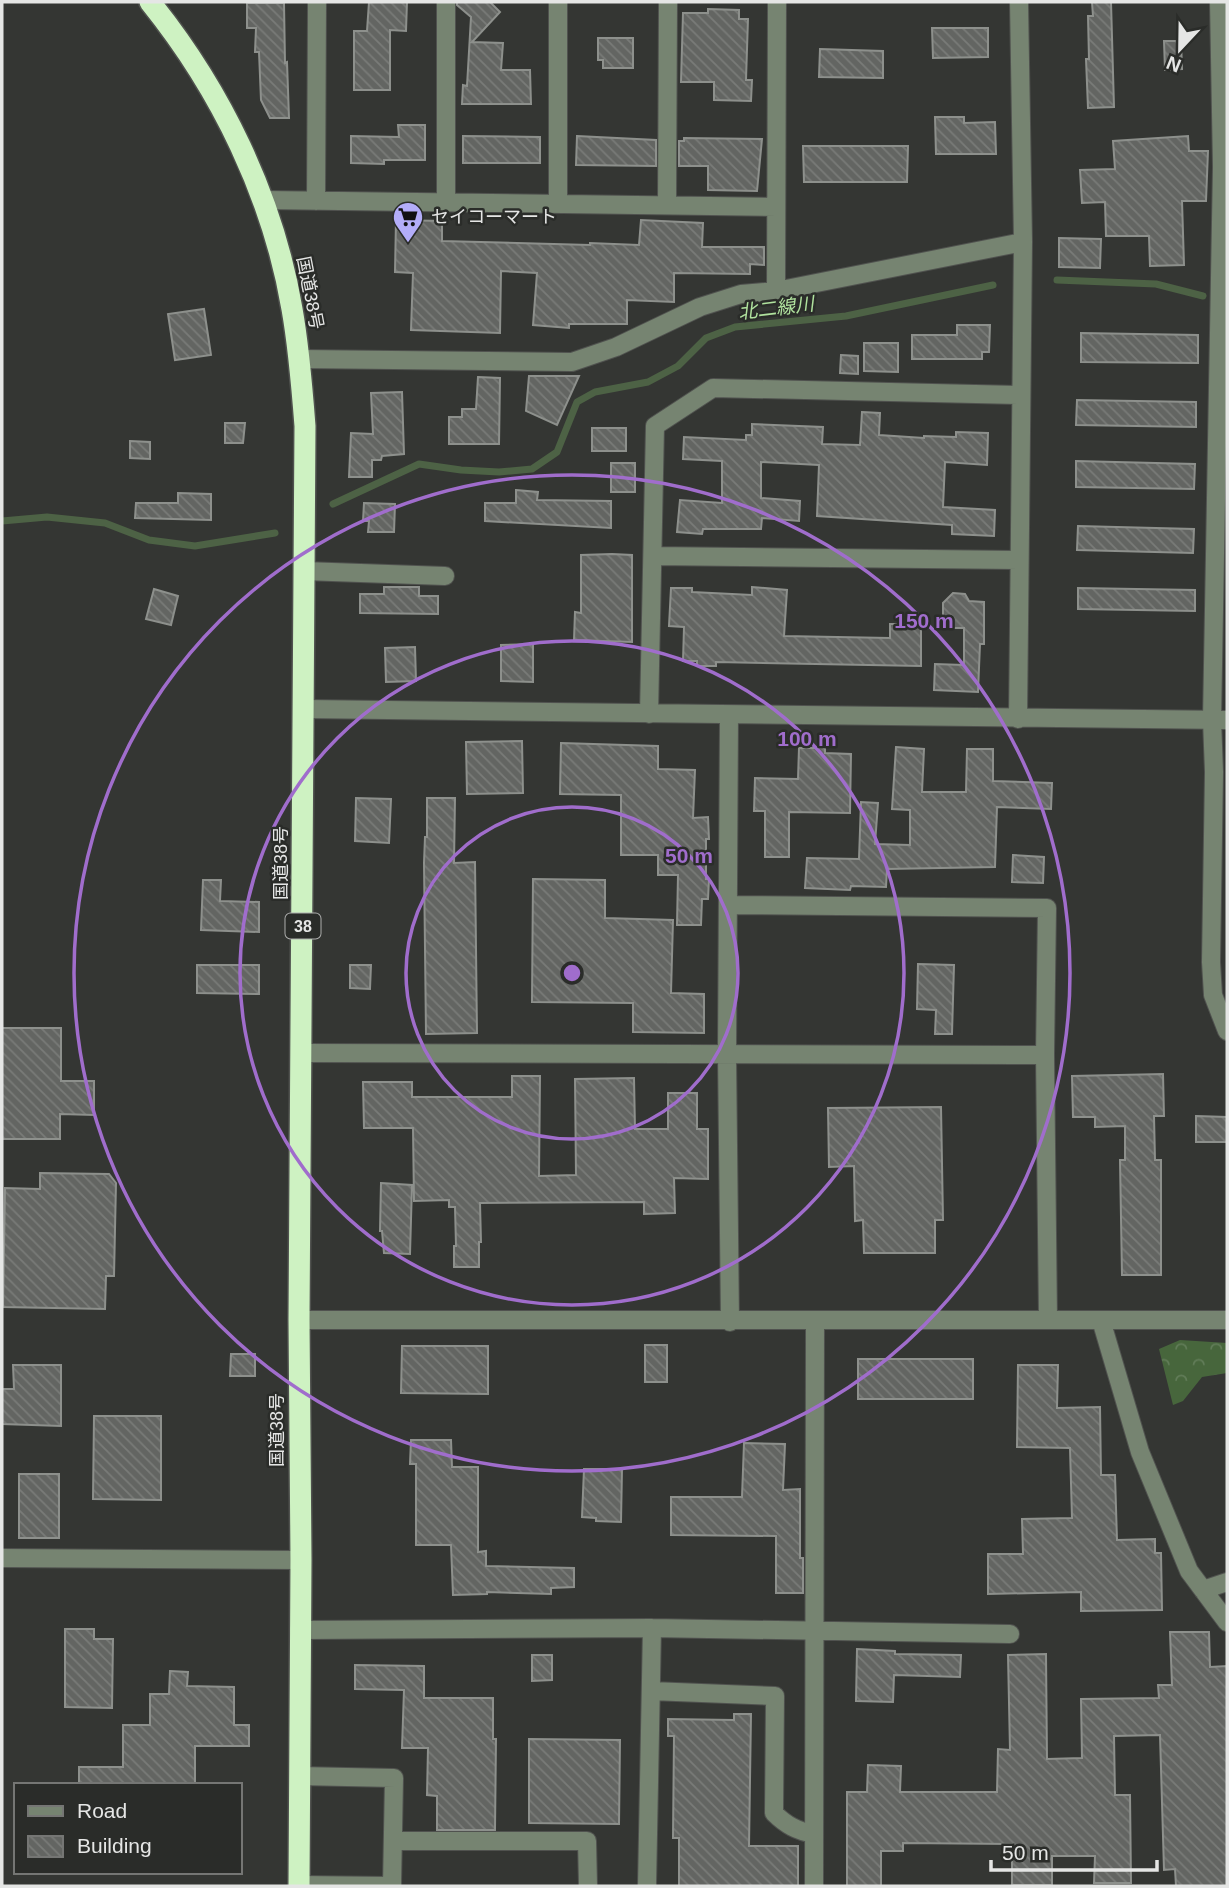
<svg xmlns="http://www.w3.org/2000/svg" width="1229" height="1888" font-family="Arial,'Noto Sans JP',sans-serif">
<style>
.forest{fill:url(#forest-crowns)}
.lines{fill:none;stroke-linecap:round;stroke-linejoin:round}
.stream{stroke:#4d6245;stroke-width:7}
.building{fill:url(#building-back-hatch);stroke:#8d908c;stroke-width:2}
.minor-casing{stroke:#50524f;stroke-width:20}
.highway-casing{stroke:#50524f;stroke-width:24}
.minor{stroke:#768471;stroke-width:18}
.highway{stroke:#cef2c2;stroke-width:21}
.ring{fill:none;stroke:#a06dcc;stroke-width:3.5}
.labels{text-anchor:middle;dominant-baseline:central;stroke-width:5;stroke-linejoin:round;paint-order:stroke}
.shield{fill:#2a2c29;stroke:#adaead;stroke-width:2}
.shield-label{font-size:16px;font-weight:bold;fill:#e5e6e5}
.poi-label{font-size:18px;fill:#e5e6e5;stroke:#2a2c29;text-anchor:start}
.street-label{font-size:18px;fill:#e5e6e5;stroke:#2a2c29}
.water-label{font-size:19px;font-style:italic;fill:#b0e29e;stroke:#2a2c29}
.centre{fill:#a06dcc;stroke:#2a2c29;stroke-width:3.5}
.ring-label{font-size:21px;text-anchor:middle;font-weight:bold;fill:#a06dcc;stroke:#2a2c29;stroke-width:5;stroke-linejoin:round;paint-order:stroke}
</style>
<defs>
<pattern id="forest-crowns" width="20" height="18" patternUnits="userSpaceOnUse" patternTransform="scale(1.75)"><rect width="20" height="18" fill="#47663c"/><path d="M2 6a3 3 0 1 1 6 0M12 15a3 3 0 1 1 6 0" fill="none" stroke="#617c58"/></pattern>
<pattern id="building-back-hatch" width="6" height="6" patternUnits="userSpaceOnUse" patternTransform="scale(1.75)"><rect width="6" height="6" fill="#636562"/><path d="M-1 5l2 2M0 0l6 6M5-1l2 2" fill="none" stroke="#797b78"/></pattern>
</defs>
<rect width="100%" height="100%" fill="#343633"/>
<path class="forest" d="M 1180,1340 L 1227,1343 L 1227,1373 L 1202,1377 L 1183,1401 L 1173,1405 L 1159,1349 Z"/>
<g class="lines">
<path class="stream" d="M 1057,280 L 1156,284 L 1203,296
M 333,504 L 419,464 L 461,470 L 499,472 L 532,469 L 557,452 L 577,402 L 595,392 L 648,382 L 678,366 L 706,338 L 735,327 L 846,316 L 993,285
M 2,521 L 47,517 L 105,523 L 149,540 L 195,546 L 275,533"/>
</g>
<path class="building" d="M 369,2 L 407,2 L 406,31 L 390,30 L 390,90 L 354,90 L 354,31 L 367,31 Z
M 457,2 L 490,2 L 500,12 L 472,42 L 503,43 L 501,70 L 530,70 L 531,104 L 462,104 L 463,85 L 467,86 L 471,17 L 457,5 Z
M 1092,2 L 1111,2 L 1114,107 L 1088,108 L 1086,59 L 1089,59 L 1088,16 L 1093,16 Z
M 247,3 L 284,3 L 285,63 L 287,62 L 289,118 L 270,118 L 261,100 L 259,52 L 255,52 L 256,28 L 247,28 Z
M 708,9 L 739,10 L 739,19 L 748,19 L 746,80 L 752,80 L 751,101 L 714,100 L 714,82 L 681,82 L 683,13 L 708,13 Z
M 932,28 L 988,28 L 988,57 L 933,58 Z
M 598,38 L 633,38 L 633,68 L 603,68 L 603,60 L 598,60 Z
M 1164,41 L 1181,41 L 1182,69 L 1165,70 Z
M 820,49 L 883,51 L 883,78 L 819,77 Z
M 935,117 L 964,117 L 964,123 L 995,122 L 996,154 L 936,154 Z
M 398,125 L 425,125 L 425,160 L 384,160 L 384,164 L 351,163 L 351,136 L 399,137 Z
M 463,136 L 540,137 L 540,163 L 463,163 Z
M 577,136 L 656,140 L 656,166 L 576,165 Z
M 1188,136 L 1189,151 L 1208,151 L 1206,201 L 1182,201 L 1184,265 L 1150,266 L 1149,236 L 1106,236 L 1105,202 L 1082,203 L 1080,170 L 1115,169 L 1113,141 Z
M 684,138 L 762,139 L 757,191 L 708,190 L 708,166 L 679,166 L 679,141 L 684,141 Z
M 803,146 L 908,146 L 907,182 L 804,182 Z
M 396,220 L 442,221 L 442,241 L 590,245 L 590,243 L 639,245 L 641,220 L 703,223 L 702,247 L 764,247 L 764,265 L 750,264 L 750,274 L 674,273 L 674,302 L 627,300 L 627,324 L 569,324 L 569,328 L 533,325 L 537,273 L 501,271 L 500,333 L 411,330 L 413,273 L 395,272 Z
M 1059,238 L 1101,239 L 1100,268 L 1059,267 Z
M 204,309 L 211,355 L 175,360 L 168,314 Z
M 957,325 L 990,325 L 989,352 L 982,352 L 982,359 L 912,359 L 912,335 L 957,335 Z
M 1081,333 L 1198,335 L 1198,363 L 1081,362 Z
M 864,343 L 898,343 L 898,372 L 864,371 Z
M 841,355 L 858,356 L 858,374 L 840,373 Z
M 529,376 L 579,376 L 557,425 L 526,411 Z
M 478,377 L 500,378 L 499,444 L 449,444 L 449,417 L 462,417 L 462,409 L 476,409 Z
M 402,392 L 404,454 L 382,456 L 381,460 L 372,460 L 372,477 L 349,477 L 351,433 L 373,434 L 371,393 Z
M 1077,400 L 1196,402 L 1196,427 L 1076,425 Z
M 862,412 L 880,413 L 879,435 L 924,438 L 924,436 L 956,437 L 956,432 L 988,433 L 987,465 L 945,462 L 943,507 L 995,510 L 994,536 L 952,534 L 952,525 L 817,516 L 819,465 L 761,462 L 761,498 L 800,501 L 799,521 L 762,518 L 761,529 L 703,529 L 702,534 L 677,532 L 680,500 L 722,503 L 722,461 L 683,459 L 684,437 L 746,440 L 746,435 L 752,435 L 752,424 L 823,427 L 822,444 L 860,445 Z
M 225,423 L 245,423 L 243,443 L 225,443 Z
M 592,428 L 626,428 L 626,451 L 592,451 Z
M 130,441 L 150,442 L 150,459 L 130,458 Z
M 1076,461 L 1195,464 L 1194,489 L 1076,487 Z
M 611,463 L 635,463 L 635,492 L 611,492 Z
M 516,490 L 538,492 L 537,500 L 611,501 L 611,528 L 485,521 L 485,503 L 516,503 Z
M 178,493 L 211,494 L 211,520 L 135,518 L 136,503 L 178,503 Z
M 364,503 L 395,504 L 394,532 L 368,532 L 369,521 L 363,521 Z
M 1078,526 L 1194,529 L 1193,553 L 1077,550 Z
M 612,554 L 632,555 L 632,642 L 574,640 L 575,612 L 581,613 L 581,555 Z
M 384,587 L 419,587 L 419,596 L 438,596 L 438,614 L 360,613 L 360,594 L 384,594 Z
M 752,587 L 787,590 L 784,636 L 890,638 L 890,624 L 921,624 L 921,666 L 716,662 L 716,666 L 697,666 L 697,661 L 683,661 L 684,627 L 669,626 L 671,588 L 692,588 L 692,592 L 752,595 Z
M 1078,588 L 1195,590 L 1195,611 L 1078,609 Z
M 154,589 L 178,596 L 171,625 L 146,619 Z
M 953,593 L 965,594 L 969,601 L 984,602 L 984,644 L 980,644 L 978,692 L 934,690 L 935,664 L 964,665 L 964,628 L 943,628 L 943,603 Z
M 533,644 L 533,682 L 501,681 L 501,645 Z
M 415,647 L 416,681 L 386,682 L 385,648 Z
M 522,741 L 523,793 L 467,794 L 466,742 Z
M 561,743 L 658,746 L 658,769 L 695,770 L 693,818 L 708,817 L 709,839 L 706,839 L 706,879 L 709,879 L 708,899 L 702,899 L 701,925 L 677,925 L 678,875 L 658,875 L 658,855 L 621,855 L 621,795 L 560,794 Z
M 896,747 L 924,749 L 922,792 L 966,792 L 967,749 L 993,749 L 993,781 L 1052,783 L 1051,809 L 997,807 L 995,867 L 887,869 L 886,887 L 851,886 L 850,890 L 805,888 L 807,858 L 859,859 L 861,802 L 878,803 L 875,844 L 910,845 L 910,810 L 892,809 Z
M 799,748 L 825,748 L 825,753 L 851,754 L 850,813 L 789,812 L 789,857 L 765,857 L 765,811 L 754,811 L 755,778 L 798,779 Z
M 356,798 L 391,799 L 389,843 L 355,841 Z
M 427,798 L 455,798 L 454,863 L 475,862 L 477,1033 L 426,1034 L 424,863 L 425,837 L 427,837 Z
M 1013,855 L 1044,857 L 1043,883 L 1012,882 Z
M 533,879 L 605,880 L 605,918 L 673,920 L 671,993 L 704,994 L 704,1033 L 633,1032 L 633,1003 L 532,1002 Z
M 203,880 L 221,880 L 220,901 L 259,902 L 259,932 L 201,930 Z
M 918,964 L 954,965 L 952,1034 L 935,1034 L 936,1010 L 917,1009 Z
M 197,965 L 259,965 L 259,994 L 197,993 Z
M 350,965 L 371,965 L 370,989 L 350,988 Z
M 2,1028 L 61,1028 L 61,1081 L 94,1081 L 94,1115 L 60,1114 L 60,1139 L 2,1139 Z
M 1163,1074 L 1164,1116 L 1154,1116 L 1155,1160 L 1161,1160 L 1161,1275 L 1122,1275 L 1120,1160 L 1125,1160 L 1125,1126 L 1095,1127 L 1095,1117 L 1073,1117 L 1072,1076 Z
M 512,1076 L 540,1076 L 539,1176 L 576,1175 L 575,1079 L 634,1078 L 635,1129 L 668,1129 L 668,1093 L 697,1093 L 697,1129 L 708,1129 L 708,1179 L 674,1178 L 675,1213 L 644,1214 L 644,1202 L 480,1203 L 481,1242 L 479,1242 L 479,1267 L 454,1267 L 454,1246 L 456,1246 L 455,1207 L 449,1207 L 449,1200 L 414,1201 L 413,1128 L 364,1128 L 363,1082 L 412,1082 L 412,1097 L 512,1097 Z
M 941,1107 L 943,1220 L 935,1220 L 935,1253 L 864,1253 L 863,1220 L 855,1221 L 854,1166 L 829,1167 L 828,1108 Z
M 1196,1116 L 1227,1117 L 1227,1142 L 1196,1142 Z
M 40,1173 L 109,1174 L 116,1183 L 114,1276 L 106,1276 L 105,1309 L 3,1307 L 5,1188 L 40,1189 Z
M 381,1183 L 412,1185 L 410,1254 L 384,1253 L 382,1231 L 380,1231 Z
M 645,1345 L 667,1345 L 667,1382 L 645,1382 Z
M 402,1346 L 488,1346 L 488,1394 L 401,1393 Z
M 231,1354 L 255,1354 L 255,1376 L 230,1376 Z
M 858,1359 L 973,1359 L 973,1399 L 858,1399 Z
M 13,1365 L 61,1365 L 61,1426 L 2,1424 L 2,1389 L 14,1389 Z
M 1018,1365 L 1058,1365 L 1057,1408 L 1100,1407 L 1101,1475 L 1115,1475 L 1117,1540 L 1155,1539 L 1155,1553 L 1161,1553 L 1162,1610 L 1081,1611 L 1081,1592 L 988,1594 L 988,1554 L 1023,1554 L 1022,1519 L 1072,1518 L 1070,1448 L 1017,1447 Z
M 94,1416 L 161,1416 L 161,1500 L 93,1499 Z
M 411,1440 L 451,1440 L 452,1467 L 478,1467 L 478,1552 L 486,1551 L 486,1566 L 574,1568 L 574,1587 L 551,1588 L 551,1594 L 487,1592 L 487,1594 L 453,1595 L 451,1545 L 416,1545 L 416,1464 L 410,1464 Z
M 744,1443 L 785,1444 L 783,1490 L 800,1489 L 800,1558 L 803,1558 L 803,1593 L 776,1593 L 776,1536 L 671,1535 L 671,1497 L 742,1497 Z
M 584,1469 L 622,1469 L 621,1522 L 596,1521 L 596,1518 L 582,1517 Z
M 19,1474 L 59,1474 L 59,1538 L 19,1538 Z
M 65,1629 L 94,1629 L 94,1639 L 113,1639 L 112,1708 L 65,1707 Z
M 1170,1632 L 1209,1632 L 1210,1667 L 1227,1666 L 1227,1886 L 1176,1886 L 1175,1869 L 1164,1870 L 1160,1735 L 1114,1736 L 1115,1795 L 1130,1795 L 1131,1883 L 1094,1883 L 1095,1856 L 1052,1856 L 1052,1885 L 1012,1885 L 1012,1844 L 903,1843 L 903,1851 L 881,1851 L 881,1886 L 847,1886 L 847,1792 L 867,1792 L 868,1765 L 901,1766 L 900,1792 L 997,1792 L 998,1749 L 1010,1750 L 1008,1655 L 1046,1654 L 1047,1759 L 1082,1758 L 1081,1699 L 1159,1698 L 1158,1685 L 1172,1685 Z
M 857,1649 L 895,1651 L 895,1654 L 961,1655 L 960,1677 L 894,1675 L 893,1702 L 856,1701 Z
M 532,1655 L 552,1655 L 552,1680 L 532,1681 Z
M 355,1665 L 424,1666 L 424,1698 L 493,1698 L 493,1739 L 496,1739 L 495,1830 L 437,1830 L 437,1796 L 427,1795 L 428,1748 L 402,1748 L 404,1690 L 355,1689 Z
M 170,1671 L 188,1672 L 187,1686 L 234,1687 L 234,1725 L 249,1725 L 249,1746 L 195,1746 L 195,1785 L 79,1785 L 79,1767 L 123,1767 L 123,1725 L 150,1725 L 150,1694 L 169,1694 Z
M 734,1714 L 751,1714 L 749,1846 L 798,1846 L 798,1886 L 679,1886 L 679,1838 L 673,1838 L 674,1736 L 668,1736 L 668,1719 L 734,1720 Z
M 529,1739 L 620,1740 L 619,1824 L 529,1823 Z"/>
<g class="lines">
<g class="minor-casing">
<path id="minor" d="M 446,2 L 446,203
M 558,2 L 558,204
M 1219,2 L 1222,167 L 1212,720 L 1214,772 L 1211,962 L 1213,995 L 1227,1031
M 264,200 L 776,207
M 316,201 L 317,2
M 667,205 L 668,2
M 776,291 L 777,2
M 299,359 L 572,362 L 616,347 L 700,307 L 741,294 L 776,291 L 1023,242
M 653,556 L 1019,560
M 304,571 L 445,576
M 304,709 L 1227,720
M 649,714 L 655,426 L 713,388 L 1020,395
M 729,715 L 727,1055 L 730,1322
M 1018,719 L 1023,242 L 1019,2
M 728,905 L 1047,908 L 1045,1055 L 1048,1320
M 301,1053 L 1045,1055
M 299,1320 L 1227,1320
M 1101,1320 L 1140,1452 L 1189,1571 L 1227,1622
M 2,1558 L 301,1560
M 1203,1590 L 1227,1582
M 299,1630 L 652,1628 L 1010,1634
M 651,1691 L 775,1696 L 774,1813 C 786,1825 797,1831 814,1834
M 299,1776 L 394,1778 L 392,1886 L 299,1885
M 393,1841 L 587,1841 L 588,1886
M 647,1886 L 652,1628
M 814,1886 L 815,1321"/>
</g>
<g class="highway-casing">
<path id="highway" d="M 150,2 C 221,90 273,197 292,309 C 299,348 302,387 305,426 L 299,1320 L 301,1560 L 299,1886"/>
</g>
<use href="#minor" class="minor"/>
<use href="#highway" class="highway"/>
</g>
<g class="ring">
<circle cx="572" cy="973" r="166"/>
<circle cx="572" cy="973" r="332"/>
<circle cx="572" cy="973" r="498"/>
</g>
<defs>
<g id="supermarket-pin" transform="scale(1.575)"><path d="M0 17L-7.5 6A9.5 9.5 0 1 1 7.5 6Z" fill="#b3adf9" stroke="#2a2c29"/><path d="M-6-5.5h2.5l.6 2H6L4.5 2H-2.5L-4.4-4H-6ZM-1.5 3.2a1.3 1.3 0 1 0 .1 0ZM3 3.2a1.3 1.3 0 1 0 .1 0Z" fill="#111"/></g>
</defs>
<g fill-rule="evenodd">
<use href="#supermarket-pin" x="408" y="217"/>
</g>
<g class="labels">
<rect class="shield" x="285.5" y="913.5" width="35" height="25" rx="5"/>
<g class="shield-label">
<text x="303" y="926">38</text>
</g>
<g class="poi-label">
<text x="431" y="217">セイコーマート</text>
</g>
<g class="street-label">
<text transform="translate(310 293) rotate(79)">国道38号</text>
<text transform="translate(281 863) rotate(-90)">国道38号</text>
<text transform="translate(277 1430) rotate(-90)">国道38号</text>
</g>
<g class="water-label">
<text transform="translate(776 308) rotate(-7)">北二線川</text>
</g>
</g>
<circle cx="572" cy="973" r="10" class="centre"/>
<g class="ring-label">
<text x="924" y="628">150 m</text>
<text x="807" y="746">100 m</text>
<text x="689" y="863">50 m</text>
</g>
<rect width="1229" height="1888" fill="none" stroke="#e5e6e5" stroke-width="7"/>
<rect x="14" y="1783" width="228" height="91" fill="#2a2c29" stroke="#757674" stroke-width="2"/>
<rect x="28" y="1806" width="35" height="10" fill="#768471" stroke="#757674" stroke-width="2"/>
<text x="77" y="1818" font-size="21" fill="#e5e6e5">Road</text>
<rect x="28" y="1836" width="35" height="21" fill="url(#building-back-hatch)" stroke="#757674" stroke-width="2"/>
<text x="77" y="1853" font-size="21" fill="#e5e6e5">Building</text>
<g transform="translate(1180 49) rotate(202)" stroke="#2a2c29" stroke-width="5" paint-order="stroke">
<path d="M0-5L12 26L0 18L-12 26Z" fill="#e5e6e5"/>
<text y="-10" font-size="19" font-weight="bold" text-anchor="middle" fill="#e5e6e5">N</text>
</g>
<path d="M991 1860v10h166v-10" fill="none" stroke="#e5e6e5" stroke-width="3.5"/>
<text x="1002" y="1860" font-size="21" fill="#e5e6e5" stroke="#2a2c29" stroke-width="5" paint-order="stroke">50 m</text>
</svg>
